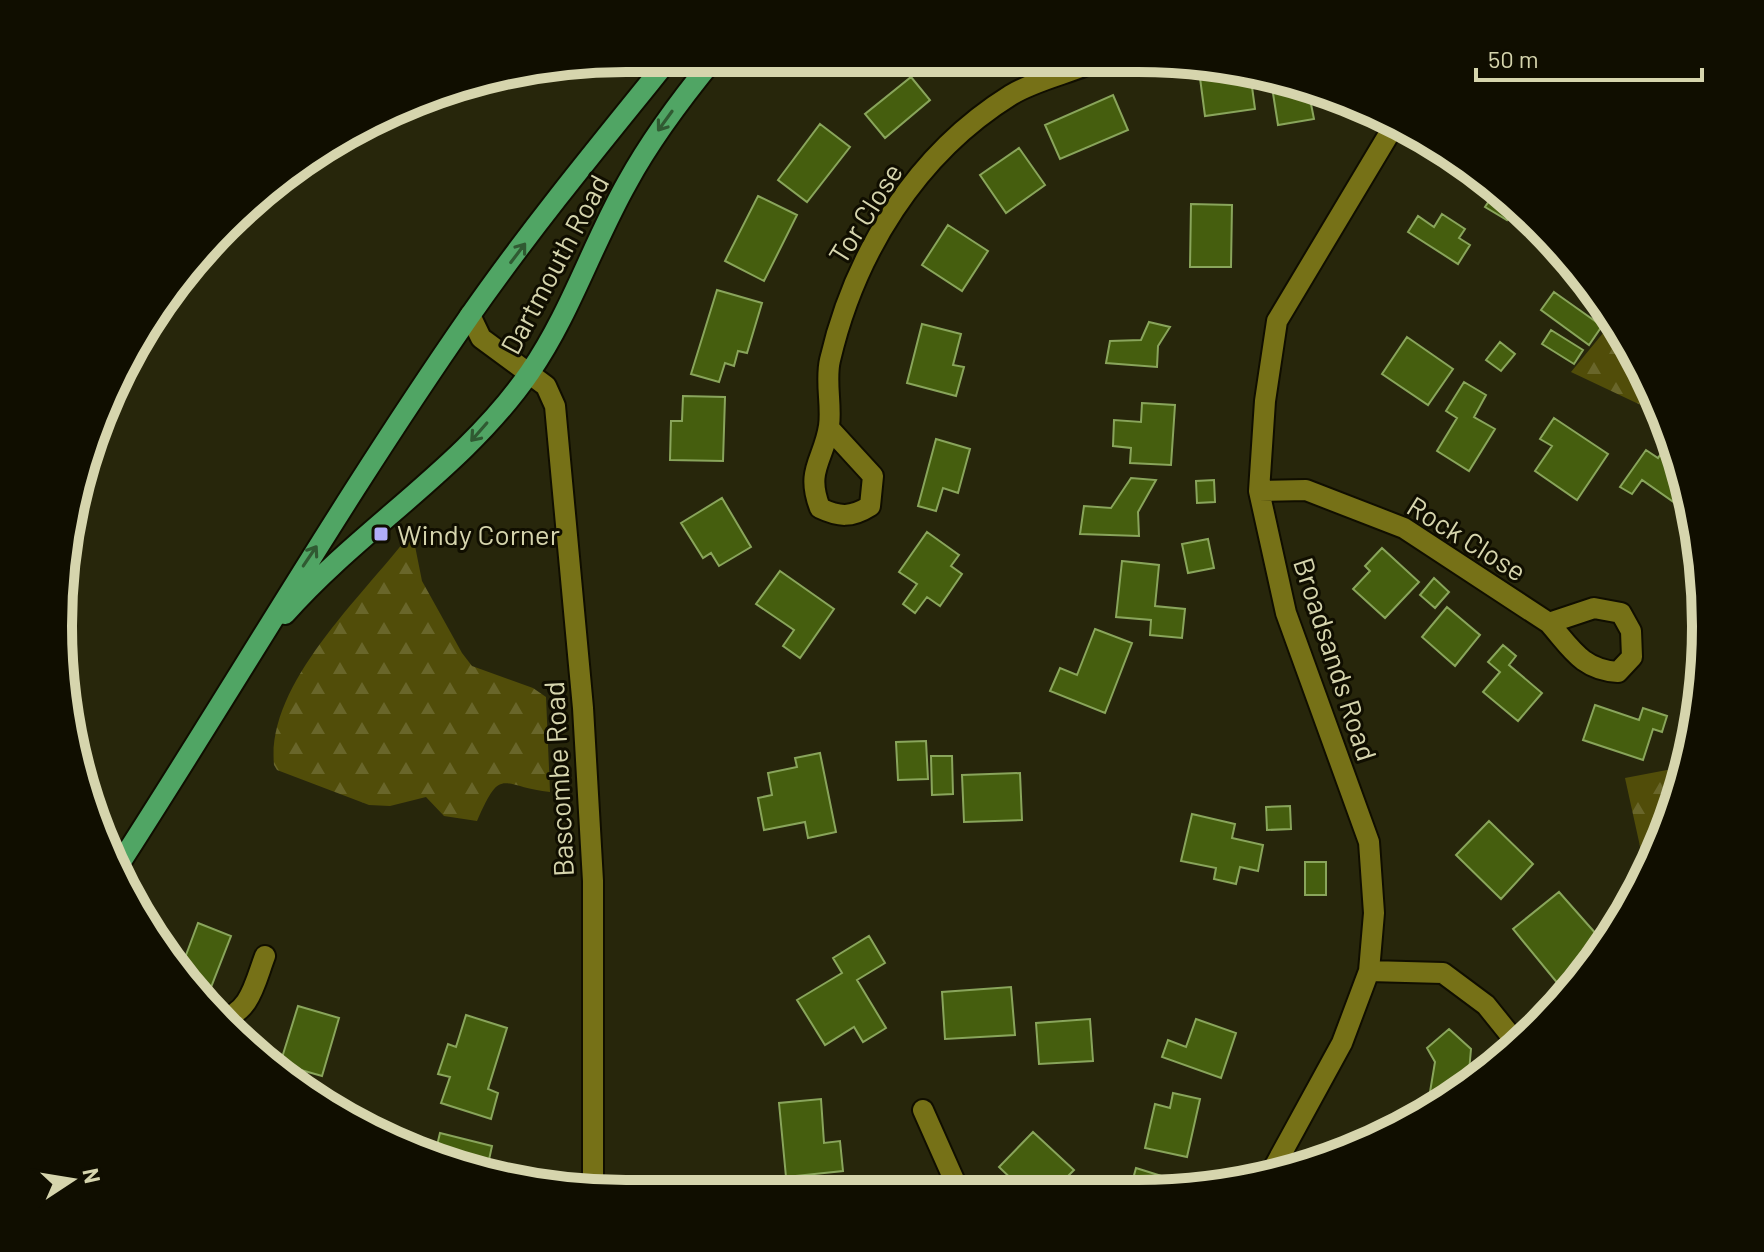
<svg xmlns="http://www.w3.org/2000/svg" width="1764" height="1252" font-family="Barlow,sans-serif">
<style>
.forest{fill:url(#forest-firs)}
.building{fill:#455e0e;stroke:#89a55b;stroke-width:2}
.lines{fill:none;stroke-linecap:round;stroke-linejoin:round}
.minor-casing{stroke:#100e00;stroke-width:24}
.primary-casing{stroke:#100e00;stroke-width:24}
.minor{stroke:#767117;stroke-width:20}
.primary{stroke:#50a564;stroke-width:20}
.oneway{stroke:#305a32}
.poi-dot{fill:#b1adfa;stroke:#100e00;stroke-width:3}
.labels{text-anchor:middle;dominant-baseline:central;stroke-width:6;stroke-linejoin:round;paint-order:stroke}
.street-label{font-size:28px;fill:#d6d5ad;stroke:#100e00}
.poi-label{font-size:28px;fill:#d6d5ad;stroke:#100e00;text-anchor:start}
.rim{fill:none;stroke:#d6d5ad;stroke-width:10}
</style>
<defs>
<pattern id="forest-firs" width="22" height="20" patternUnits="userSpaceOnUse" patternTransform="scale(2)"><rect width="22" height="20" fill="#514d09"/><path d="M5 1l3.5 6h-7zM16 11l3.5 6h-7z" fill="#69662a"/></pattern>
</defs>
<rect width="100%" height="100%" fill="#27260b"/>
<path class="forest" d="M 1608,327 L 1623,333 L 1630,342 L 1664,416 L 1571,372 Z
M 412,531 L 422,581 L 462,653 L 472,666 L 533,688 L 546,697 L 550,792 C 500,787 502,764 477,821 L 444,816 L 426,797 L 390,806 L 369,805 L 277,770 L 274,765 C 266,681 367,593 412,531 Z
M 1688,766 L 1687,773 L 1647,878 L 1625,778 Z"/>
<path class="building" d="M 1250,72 L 1255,109 L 1205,116 L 1200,78 Z
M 911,77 L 930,100 L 885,138 L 865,114 Z
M 1288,84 L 1325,98 L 1326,101 L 1311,104 L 1314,119 L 1278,125 L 1272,87 Z
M 1113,95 L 1128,130 L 1060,159 L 1045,125 Z
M 820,124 L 850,147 L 807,202 L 778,180 Z
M 1019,148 L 1045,185 L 1006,213 L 980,175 Z
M 1478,180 L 1513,209 L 1507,220 L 1485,207 L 1491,198 L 1473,187 Z
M 758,196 L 797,215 L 764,281 L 725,261 Z
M 1191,204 L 1232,205 L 1231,267 L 1190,267 Z
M 1442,214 L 1465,229 L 1459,238 L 1470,245 L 1458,264 L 1408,232 L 1418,216 L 1434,227 Z
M 948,225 L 988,251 L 962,291 L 922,265 Z
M 1538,230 L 1558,246 L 1555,250 L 1534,237 Z
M 1573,262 L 1591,288 L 1567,272 Z
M 717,290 L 762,303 L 747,353 L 738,351 L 734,366 L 725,363 L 719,382 L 691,374 Z
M 1554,292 L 1602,326 L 1589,345 L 1541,310 Z
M 1149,322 L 1170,327 L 1158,346 L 1157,367 L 1106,363 L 1110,341 L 1141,340 Z
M 922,324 L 961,334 L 953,365 L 964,367 L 956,396 L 907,383 Z
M 1551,330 L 1583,350 L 1574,364 L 1542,344 Z
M 1407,337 L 1453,369 L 1428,405 L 1382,374 Z
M 1500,342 L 1515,354 L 1501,371 L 1486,360 Z
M 1464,382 L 1486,395 L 1474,417 L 1495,429 L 1469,471 L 1437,451 L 1457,418 L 1446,411 Z
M 683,396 L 725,397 L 723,461 L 670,460 L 671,421 L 682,421 Z
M 1142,403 L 1175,405 L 1171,465 L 1130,463 L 1131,448 L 1113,446 L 1114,420 L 1141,422 Z
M 1554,418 L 1608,454 L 1577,500 L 1535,471 L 1552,446 L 1540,439 Z
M 1673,436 L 1686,487 L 1675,503 L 1642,480 L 1632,494 L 1620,487 L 1646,450 L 1658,458 Z
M 936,439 L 970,449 L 958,493 L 943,488 L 936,511 L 918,506 Z
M 1131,478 L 1156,480 L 1138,512 L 1139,536 L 1080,534 L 1084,506 L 1111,508 Z
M 1214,480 L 1215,502 L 1197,503 L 1196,481 Z
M 722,498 L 751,547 L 719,566 L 711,553 L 703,558 L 681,523 Z
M 927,532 L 959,555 L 951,566 L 962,574 L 940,606 L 927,597 L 915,613 L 903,604 L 917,584 L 899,572 Z
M 1208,539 L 1214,568 L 1188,573 L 1182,544 Z
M 1382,548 L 1419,582 L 1385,618 L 1353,589 L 1370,571 L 1365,566 Z
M 1122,561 L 1159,565 L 1155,606 L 1185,609 L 1182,638 L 1150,635 L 1151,620 L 1116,617 Z
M 1702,567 L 1702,591 L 1690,577 Z
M 780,571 L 834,609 L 800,658 L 783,646 L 794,630 L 756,604 Z
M 1434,578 L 1449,592 L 1435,608 L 1420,595 Z
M 1447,607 L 1480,635 L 1455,666 L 1422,637 Z
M 1095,629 L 1132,643 L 1105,713 L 1050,691 L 1060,668 L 1077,675 Z
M 1503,645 L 1516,656 L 1509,665 L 1542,693 L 1518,721 L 1483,692 L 1500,672 L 1488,662 Z
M 1704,667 L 1698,705 L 1687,699 Z
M 1595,705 L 1639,720 L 1643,708 L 1667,716 L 1662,732 L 1653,729 L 1643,760 L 1583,740 Z
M 926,741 L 928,779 L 898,780 L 896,742 Z
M 820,753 L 836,832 L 808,838 L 805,822 L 764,830 L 758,798 L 772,795 L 768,773 L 797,767 L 795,758 Z
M 931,756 L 952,756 L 953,794 L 932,795 Z
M 1020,773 L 1022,820 L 964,822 L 962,775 Z
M 1290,806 L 1291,829 L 1267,830 L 1266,807 Z
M 1192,814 L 1235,824 L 1232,838 L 1263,845 L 1258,871 L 1240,867 L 1236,884 L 1214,879 L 1216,868 L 1181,861 Z
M 1489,821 L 1533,864 L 1501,899 L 1456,855 Z
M 1305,862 L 1326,862 L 1326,895 L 1305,895 Z
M 1559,892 L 1605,944 L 1559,985 L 1513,929 Z
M 198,923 L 231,936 L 206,1000 L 196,995 L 180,971 Z
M 869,936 L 885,963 L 857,980 L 886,1028 L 863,1042 L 854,1027 L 825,1045 L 797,1000 L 842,973 L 833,958 Z
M 1011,987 L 1015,1035 L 945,1039 L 942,992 Z
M 298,1006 L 339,1018 L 322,1076 L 280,1064 Z
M 466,1015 L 507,1028 L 488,1089 L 498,1093 L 491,1119 L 441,1103 L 450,1077 L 438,1074 L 448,1044 L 456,1047 Z
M 1090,1019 L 1093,1061 L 1039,1064 L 1036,1023 Z
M 1196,1019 L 1236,1033 L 1221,1078 L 1162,1057 L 1168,1040 L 1186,1047 Z
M 1449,1029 L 1471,1049 L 1468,1083 L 1448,1096 L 1430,1092 L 1435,1062 L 1427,1048 Z
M 1173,1093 L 1200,1099 L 1187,1157 L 1145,1148 L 1155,1104 L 1170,1108 Z
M 821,1099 L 824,1143 L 840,1141 L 843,1171 L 786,1177 L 779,1103 Z
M 1382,1126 L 1395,1132 L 1376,1140 Z
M 1033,1132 L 1074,1170 L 1060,1184 L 1065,1190 L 1023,1190 L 999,1167 Z
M 440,1133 L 492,1146 L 487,1169 L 479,1167 L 477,1174 L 434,1158 Z
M 1136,1168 L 1171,1179 L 1168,1189 L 1130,1190 Z
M 884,1184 L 888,1191 L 870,1191 Z"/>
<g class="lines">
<g class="minor-casing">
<path id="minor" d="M 470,315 L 481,338 L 546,386 L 555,406 L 583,708 L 593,881 L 593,1193
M 829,428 L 873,476 L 870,506 C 851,518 839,517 820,508 C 805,470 824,460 829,426 C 832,405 825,381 830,360 C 855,253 916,154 1011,95 C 1032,82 1061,75 1084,66
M 1259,491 L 1306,490 L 1404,528 L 1549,623 L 1594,608 L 1621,613 L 1631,631 L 1632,657 L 1618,672 C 1582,670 1571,648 1549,623
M 1369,971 L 1443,973 L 1486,1005 L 1519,1046
M 219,1019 C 250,1015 255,982 265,956
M 923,1110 L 959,1191
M 1272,1171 L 1342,1043 L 1369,971 L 1374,913 L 1369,842 L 1286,613 L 1259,491 L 1265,401 L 1277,321 L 1395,124"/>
</g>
<g class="primary-casing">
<path id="primary" d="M 285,614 C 361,528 464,468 530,372 C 570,314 592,245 627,183 C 651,139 681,99 713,60
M 115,871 C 234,687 344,497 469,317 C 531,228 601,143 669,59"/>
</g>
<use href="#minor" class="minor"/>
<use href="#primary" class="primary"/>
</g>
<defs><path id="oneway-shaft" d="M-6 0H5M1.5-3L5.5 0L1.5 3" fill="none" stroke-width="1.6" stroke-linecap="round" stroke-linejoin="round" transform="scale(2)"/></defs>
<g class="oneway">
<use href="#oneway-shaft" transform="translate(665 121) rotate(126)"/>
<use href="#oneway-shaft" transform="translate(518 253) rotate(-53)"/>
<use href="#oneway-shaft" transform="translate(479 432) rotate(131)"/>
<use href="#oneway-shaft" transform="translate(310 556) rotate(-56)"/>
</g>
<rect class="poi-dot" x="373" y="526" width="16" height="16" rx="4"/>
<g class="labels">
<g class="street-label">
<text transform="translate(865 213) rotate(-58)">Tor Close</text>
<text transform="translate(554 264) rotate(-62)">Dartmouth Road</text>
<text transform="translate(1467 538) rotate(32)">Rock Close</text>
<text transform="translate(1336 659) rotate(72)">Broadsands Road</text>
<text transform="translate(558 779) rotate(-93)">Bascombe Road</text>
</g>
<g class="poi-label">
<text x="397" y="534">Windy Corner</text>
</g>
</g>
<path d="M0 0H1764V1252H0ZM626 72H1138A554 554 0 0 1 1692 626V626A554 554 0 0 1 1138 1180H626A554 554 0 0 1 72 626V626A554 554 0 0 1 626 72Z" fill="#100e00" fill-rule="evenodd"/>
<path class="rim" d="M626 72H1138A554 554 0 0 1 1692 626V626A554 554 0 0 1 1138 1180H626A554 554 0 0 1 72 626V626A554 554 0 0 1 626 72Z"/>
<g transform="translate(72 1180) rotate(78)" stroke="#100e00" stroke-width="6" paint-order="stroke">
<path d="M0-6L14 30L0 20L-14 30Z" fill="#d6d5ad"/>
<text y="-12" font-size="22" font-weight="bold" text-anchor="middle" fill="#d6d5ad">N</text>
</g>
<path d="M1476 68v12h226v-12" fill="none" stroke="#d6d5ad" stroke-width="4"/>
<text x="1488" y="68" font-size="24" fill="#d6d5ad" stroke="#100e00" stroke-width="6" paint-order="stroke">50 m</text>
</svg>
